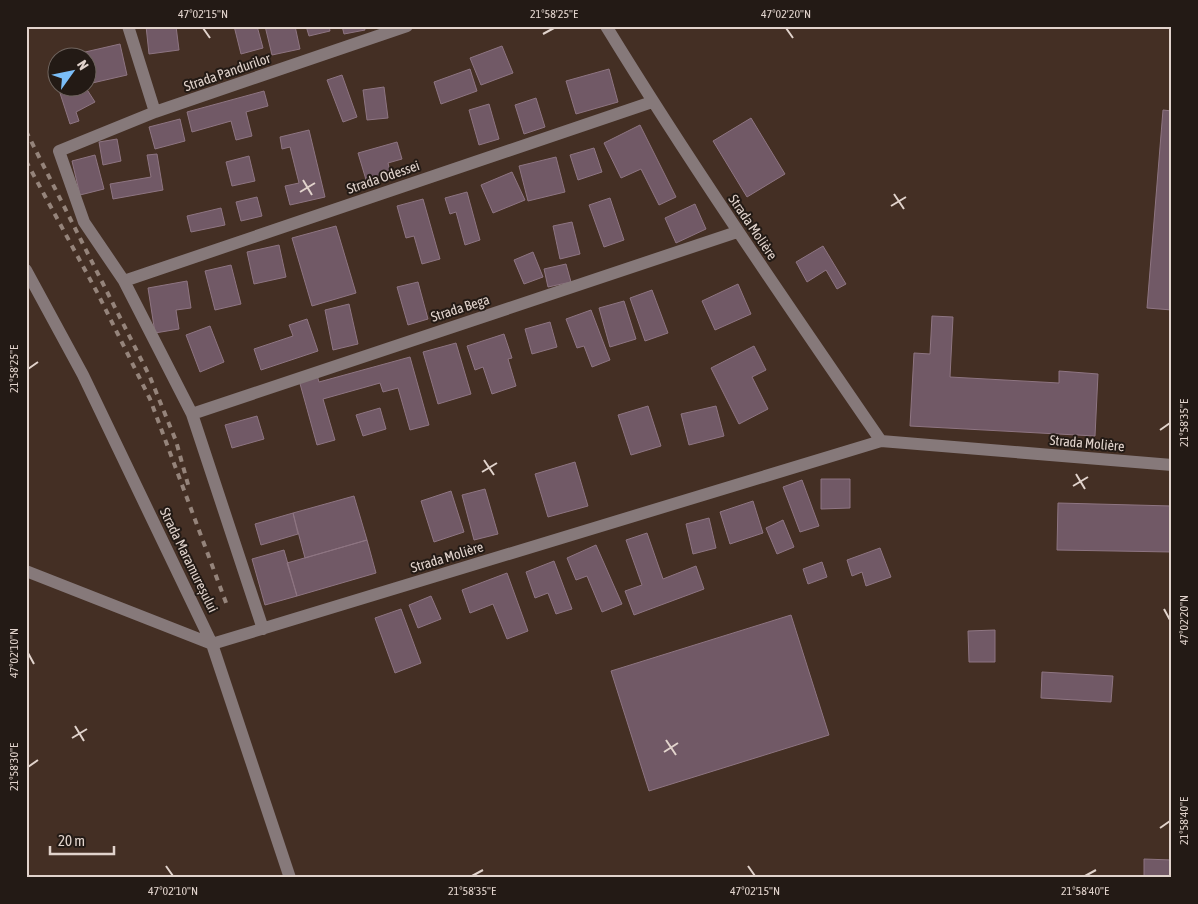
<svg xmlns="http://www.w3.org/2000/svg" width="1198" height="904" font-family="'Asap Condensed',sans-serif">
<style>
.building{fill:#715966;stroke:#8e7582}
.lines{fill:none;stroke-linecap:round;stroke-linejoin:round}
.minor{stroke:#86797a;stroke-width:12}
.rail{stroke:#95847b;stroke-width:4;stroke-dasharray:6 6;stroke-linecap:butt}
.ticks{fill:none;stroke:#e1d3cc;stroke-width:2}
.labels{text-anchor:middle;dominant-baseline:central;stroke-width:4;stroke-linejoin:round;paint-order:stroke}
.street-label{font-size:14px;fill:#e1d3cc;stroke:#231a15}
.neatline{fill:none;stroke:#e1d3cc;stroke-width:2}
.ticks-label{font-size:12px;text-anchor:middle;fill:#e1d3cc}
</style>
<rect width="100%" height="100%" fill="#442f24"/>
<path class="building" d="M 146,26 L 176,26 L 179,50 L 149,54 Z
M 234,26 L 257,26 L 263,48 L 241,54 Z
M 265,26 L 295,26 L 300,49 L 272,55 Z
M 306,26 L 329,26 L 330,31 L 309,36 Z
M 342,26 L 364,26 L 365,30 L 344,34 Z
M 120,44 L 127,75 L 88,84 L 88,58 L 59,58 Z
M 502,46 L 513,73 L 481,85 L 470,58 Z
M 58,58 L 58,82 L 52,59 Z
M 470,69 L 477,91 L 441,104 L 434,82 Z
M 609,69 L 618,102 L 576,114 L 566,81 Z
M 342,75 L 357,117 L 343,122 L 327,80 Z
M 384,87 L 388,118 L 367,120 L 363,90 Z
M 72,88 L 86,88 L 95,102 L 76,112 L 79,121 L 70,124 L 59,90 Z
M 264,91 L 268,106 L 246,112 L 252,136 L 236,140 L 231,121 L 192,132 L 187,112 Z
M 536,98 L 545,127 L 524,134 L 515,105 Z
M 489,104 L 499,139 L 479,145 L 469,110 Z
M 1163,110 L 1172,111 L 1172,310 L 1147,308 Z
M 751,118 L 785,174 L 747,197 L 713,141 Z
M 180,119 L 185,141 L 155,149 L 149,127 Z
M 640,125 L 676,197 L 659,205 L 641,169 L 621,178 L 604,143 Z
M 309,130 L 325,197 L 290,205 L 285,186 L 299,183 L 290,147 L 282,149 L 280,137 Z
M 117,139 L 121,161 L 103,165 L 99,142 Z
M 397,142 L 402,159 L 388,163 L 391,176 L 367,183 L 358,153 Z
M 594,148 L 602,172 L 578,180 L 570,155 Z
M 157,154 L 163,190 L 113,199 L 110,184 L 151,177 L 147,155 Z
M 95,155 L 104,189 L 80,195 L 72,161 Z
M 249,156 L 255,181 L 232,186 L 226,162 Z
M 556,157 L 565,192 L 528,201 L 519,166 Z
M 512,172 L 525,200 L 493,213 L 481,185 Z
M 467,192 L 480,240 L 465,245 L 456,212 L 450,214 L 445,198 Z
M 257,197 L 262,216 L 241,221 L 236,202 Z
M 610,198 L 624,240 L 604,247 L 589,205 Z
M 423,199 L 440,259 L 422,264 L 414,236 L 406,238 L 397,206 Z
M 695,204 L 706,229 L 676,243 L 665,218 Z
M 221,208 L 225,225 L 191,232 L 187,216 Z
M 572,222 L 580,254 L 560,259 L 553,226 Z
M 336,226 L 356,293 L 312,306 L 292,238 Z
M 279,245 L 286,277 L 254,284 L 247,252 Z
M 823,246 L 846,284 L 837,289 L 826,270 L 807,282 L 796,262 Z
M 533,252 L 543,277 L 524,284 L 514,260 Z
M 566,264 L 571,282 L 548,287 L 544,269 Z
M 231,265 L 241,304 L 215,310 L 205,271 Z
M 187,281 L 191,308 L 176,310 L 179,329 L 155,333 L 148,288 Z
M 418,282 L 428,319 L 408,325 L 397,287 Z
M 738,284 L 751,314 L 715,330 L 702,301 Z
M 652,290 L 668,333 L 645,341 L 630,298 Z
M 624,301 L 636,339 L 610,347 L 599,308 Z
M 349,304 L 358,344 L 333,350 L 325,310 Z
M 591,310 L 610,360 L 592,367 L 584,346 L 577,348 L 566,319 Z
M 932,316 L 953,317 L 950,377 L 1059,383 L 1059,371 L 1098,374 L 1095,436 L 910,426 L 914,353 L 930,354 Z
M 307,319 L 318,351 L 261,370 L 254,349 L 293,336 L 289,325 Z
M 550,322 L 557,347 L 532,354 L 525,329 Z
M 210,326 L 224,362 L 200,372 L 186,335 Z
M 504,334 L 512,358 L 508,359 L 516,386 L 492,394 L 483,367 L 475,370 L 467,346 Z
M 456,343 L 471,394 L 438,404 L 423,352 Z
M 754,346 L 766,370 L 752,377 L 768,409 L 739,424 L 711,368 Z
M 410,357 L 429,425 L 410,430 L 398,388 L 383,392 L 380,383 L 323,399 L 335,440 L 317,445 L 299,380 L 317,375 L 319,382 Z
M 648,406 L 661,446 L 631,455 L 618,415 Z
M 716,406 L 724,436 L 689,445 L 681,414 Z
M 380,408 L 386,429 L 363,436 L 356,415 Z
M 257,416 L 264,439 L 232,448 L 225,425 Z
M 575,462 L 588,506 L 548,517 L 535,474 Z
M 821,479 L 850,479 L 850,508 L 821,509 Z
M 802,480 L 819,526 L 800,532 L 783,487 Z
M 485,489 L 498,534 L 474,540 L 462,495 Z
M 451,491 L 464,532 L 434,542 L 421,501 Z
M 354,496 L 367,540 L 305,558 L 293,513 Z
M 753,501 L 763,533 L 730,544 L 720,512 Z
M 1058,503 L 1172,506 L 1172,552 L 1057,550 Z
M 293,513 L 298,534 L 261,545 L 255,524 Z
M 709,518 L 716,548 L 693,554 L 686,524 Z
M 783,520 L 794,547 L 777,554 L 766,528 Z
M 647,533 L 663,579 L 696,566 L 704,589 L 634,615 L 625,591 L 642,585 L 626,540 Z
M 367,540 L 376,573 L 297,596 L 287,563 Z
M 596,545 L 622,604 L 602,612 L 587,576 L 576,580 L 567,558 Z
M 880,548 L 891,577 L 866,586 L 862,572 L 852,576 L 847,560 Z
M 284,550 L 297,596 L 265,605 L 252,559 Z
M 554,561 L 572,609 L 556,614 L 548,593 L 535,598 L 526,572 Z
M 822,562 L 827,577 L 808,584 L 803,569 Z
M 507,573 L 528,631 L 507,639 L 493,604 L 470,613 L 462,590 Z
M 431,596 L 441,619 L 418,628 L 409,605 Z
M 401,609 L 421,663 L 395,673 L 375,618 Z
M 791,615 L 829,735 L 649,791 L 611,671 Z
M 995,630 L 995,662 L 969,662 L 968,631 Z
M 1042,672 L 1113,676 L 1111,702 L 1041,698 Z
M 1144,859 L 1172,860 L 1172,878 L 1144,878 Z"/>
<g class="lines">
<path class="minor" d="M 128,26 L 155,112
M 606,26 C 693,168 787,304 881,441
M 26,270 L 83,375 L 212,644 L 290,878
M 124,281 L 652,102
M 192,414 L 737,232
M 26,571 L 212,644 L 881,441 L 1172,465
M 263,629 L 192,414 L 124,281 L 84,222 L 59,151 L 155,112 L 407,26"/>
<path class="rail" d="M 26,131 L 150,377 L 176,441 L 189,488
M 26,161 L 98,294 L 150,399 L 228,608"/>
</g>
<path class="ticks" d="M 203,28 L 210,38M 786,28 L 793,38M 543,34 L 554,28M 303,180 L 312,195M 300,192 L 315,183M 894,194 L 904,209M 891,206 L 906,197M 28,369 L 38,362M 1160,430 L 1170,423M 484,460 L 494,475M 482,472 L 497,463M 1076,474 L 1085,489M 1073,486 L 1088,477M 1164,609 L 1170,620M 28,653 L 34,664M 75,726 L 84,741M 72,738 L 87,729M 666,740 L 676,755M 664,752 L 678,743M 28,767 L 38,760M 1160,828 L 1170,821M 166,866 L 173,876M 748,866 L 755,876M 472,876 L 483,870M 1085,876 L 1096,870"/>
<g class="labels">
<g class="street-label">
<text transform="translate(227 72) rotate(-19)">Strada Pandurilor</text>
<text transform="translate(383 177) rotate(-19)">Strada Odessei</text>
<text transform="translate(753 227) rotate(56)">Strada Molière</text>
<text transform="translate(460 308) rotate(-18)">Strada Bega</text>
<text transform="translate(1087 443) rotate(5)">Strada Molière</text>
<text transform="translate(447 557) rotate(-17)">Strada Molière</text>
<text transform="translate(189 560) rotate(64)">Strada Maramureșului</text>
</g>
</g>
<rect width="1198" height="904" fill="none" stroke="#231a15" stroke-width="55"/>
<g transform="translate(72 72) rotate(57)"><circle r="24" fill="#231a15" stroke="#6f645e"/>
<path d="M0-4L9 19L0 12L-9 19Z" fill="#7bbef8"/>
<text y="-8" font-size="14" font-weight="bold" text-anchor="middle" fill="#e1d3cc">N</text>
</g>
<path d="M50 846v8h64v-8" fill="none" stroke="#e1d3cc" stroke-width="2.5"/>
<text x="58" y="846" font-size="15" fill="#e1d3cc" stroke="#231a15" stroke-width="4" paint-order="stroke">20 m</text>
<rect x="28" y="28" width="1142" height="848" class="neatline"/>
<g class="ticks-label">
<text x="203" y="18">47°02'15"N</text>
<text x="554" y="18">21°58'25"E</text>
<text x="786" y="18">47°02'20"N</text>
<text transform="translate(14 369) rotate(-90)" y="4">21°58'25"E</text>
<text transform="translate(1184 423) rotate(-90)" y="4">21°58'35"E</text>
<text transform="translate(1184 620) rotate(-90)" y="4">47°02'20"N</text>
<text transform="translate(14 653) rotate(-90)" y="4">47°02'10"N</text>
<text transform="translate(14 767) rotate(-90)" y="4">21°58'30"E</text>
<text transform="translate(1184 821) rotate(-90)" y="4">21°58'40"E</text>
<text x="173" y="895">47°02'10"N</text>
<text x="472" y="895">21°58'35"E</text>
<text x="755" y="895">47°02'15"N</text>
<text x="1085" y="895">21°58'40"E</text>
</g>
</svg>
